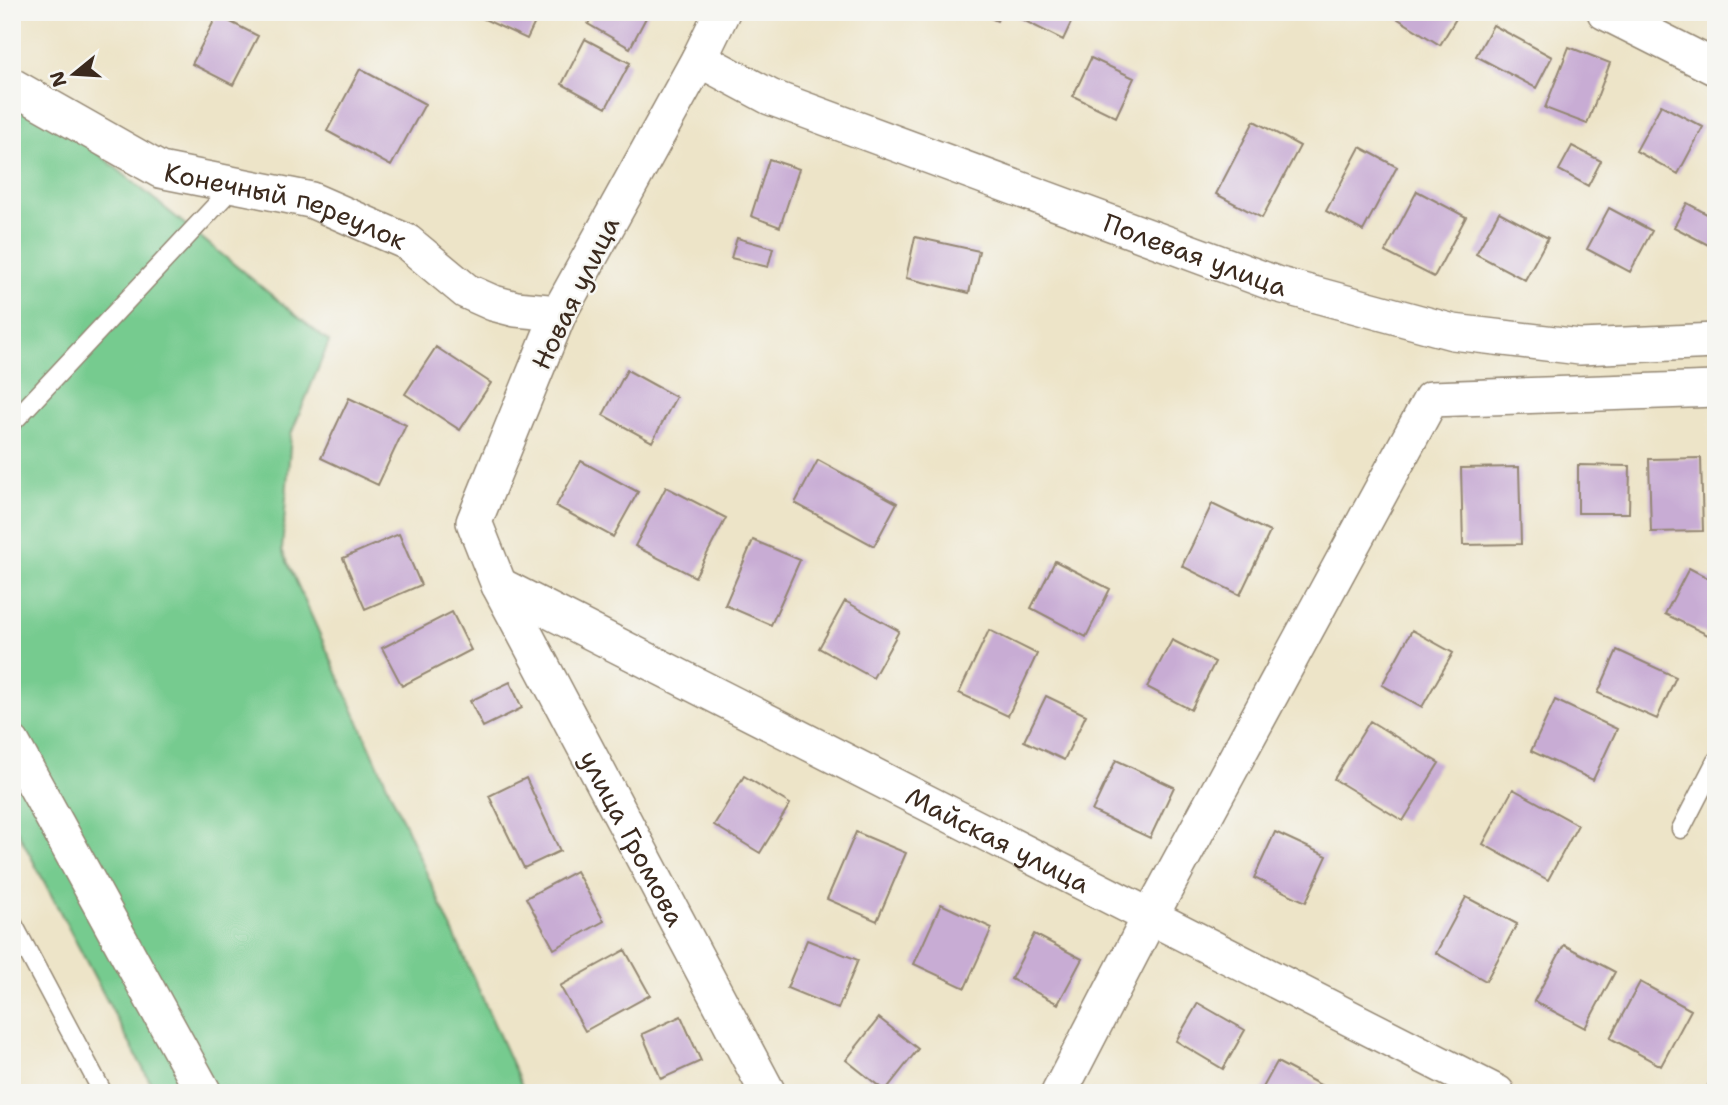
<svg xmlns="http://www.w3.org/2000/svg" width="1728" height="1105" font-family="'Shantell Sans',sans-serif">
<style>
.green{fill:#76cb8f;stroke:#587a56;stroke-width:2}
.building{fill:#c8acd4}
.lines{fill:none;stroke-linecap:round;stroke-linejoin:round}
.service-casing{stroke:#948773;stroke-width:21}
.minor-casing{stroke:#948773;stroke-width:38}
.service{stroke:#fff;stroke-width:18}
.minor{stroke:#fff;stroke-width:35}
.labels{text-anchor:middle;dominant-baseline:central;stroke-width:5;stroke-linejoin:round;paint-order:stroke}
.street-label{font-size:26px;fill:#3b2a1e;stroke:#f6f6f2}
</style>
<rect width="100%" height="100%" fill="#f6f6f2"/>
<filter id="ink" filterUnits="userSpaceOnUse"><feTurbulence type="fractalNoise" baseFrequency=".0143" numOctaves="2"/><feDisplacementMap in="SourceGraphic" scale="14" xChannelSelector="R" yChannelSelector="G"/><feConvolveMatrix kernelMatrix="1 2 1 2 8 2 1 2 1" color-interpolation-filters="sRGB"/></filter>
<filter id="wash" filterUnits="userSpaceOnUse"><feTurbulence type="fractalNoise" baseFrequency=".00686" numOctaves="4" result="noise"/><feDisplacementMap in="SourceGraphic" scale="28" xChannelSelector="R" yChannelSelector="G"/><feGaussianBlur stdDeviation="1.57" result="paint"/><feColorMatrix in="noise" values="0 0 0 0 0 0 0 0 0 0 0 0 0 0 0 0 0 1.4 0 .05"/><feComposite in="paint" operator="in"/></filter>
<g filter="url(#wash)">
<rect width="100%" height="100%" fill="#ede4c8"/>
<path class="green" d="M 12,83 L 329,342 L 291,434 L 282,550 L 525,1093 L 156,1093 L 12,821 Z"/>
<g id="blocks">
<path class="building" d="M 485,12 L 540,12 L 527,39 L 482,18 Z
M 594,12 L 649,12 L 630,48 L 588,24 Z
M 977,12 L 1001,12 L 997,21 Z
M 1017,12 L 1076,12 L 1063,40 L 1015,16 Z
M 1387,12 L 1460,12 L 1440,45 Z
M 217,15 L 258,36 L 233,85 L 192,64 Z
M 1493,25 L 1552,57 L 1536,88 L 1476,56 Z
M 585,39 L 630,63 L 606,108 L 562,84 Z
M 1569,47 L 1610,63 L 1587,124 L 1545,108 Z
M 1091,58 L 1134,78 L 1116,117 L 1073,96 Z
M 360,69 L 425,104 L 391,166 L 327,131 Z
M 1661,105 L 1703,127 L 1678,174 L 1636,151 Z
M 1254,121 L 1300,146 L 1262,218 L 1216,194 Z
M 1572,146 L 1601,161 L 1588,186 L 1559,170 Z
M 1360,147 L 1397,167 L 1363,231 L 1326,211 Z
M 769,159 L 799,169 L 780,227 L 751,216 Z
M 1417,191 L 1466,217 L 1434,277 L 1385,252 Z
M 1687,203 L 1716,219 L 1716,249 L 1674,227 Z
M 1609,208 L 1652,231 L 1630,272 L 1587,249 Z
M 1499,212 L 1548,238 L 1525,280 L 1476,254 Z
M 915,237 L 979,251 L 969,293 L 906,278 Z
M 737,238 L 773,248 L 768,267 L 731,258 Z
M 436,347 L 491,383 L 460,430 L 405,394 Z
M 627,370 L 676,397 L 652,442 L 603,415 Z
M 349,398 L 406,425 L 378,485 L 321,458 Z
M 1701,458 L 1703,531 L 1651,532 L 1649,459 Z
M 818,460 L 897,503 L 874,546 L 795,503 Z
M 581,461 L 638,492 L 613,537 L 556,506 Z
M 1578,465 L 1630,466 L 1629,513 L 1578,513 Z
M 1519,467 L 1521,544 L 1463,545 L 1461,468 Z
M 666,487 L 726,518 L 695,577 L 635,546 Z
M 1212,504 L 1270,532 L 1240,595 L 1182,566 Z
M 399,534 L 421,585 L 365,609 L 343,558 Z
M 753,540 L 800,560 L 771,625 L 725,605 Z
M 1055,561 L 1110,589 L 1086,637 L 1031,608 Z
M 1689,568 L 1716,582 L 1716,639 L 1665,614 Z
M 845,601 L 899,631 L 873,678 L 819,648 Z
M 452,612 L 471,650 L 402,686 L 382,648 Z
M 989,630 L 1037,654 L 1008,716 L 959,693 Z
M 1412,630 L 1453,653 L 1422,707 L 1382,685 Z
M 1172,640 L 1215,662 L 1191,710 L 1147,687 Z
M 1617,650 L 1676,677 L 1657,719 L 1598,693 Z
M 510,682 L 522,708 L 483,727 L 470,701 Z
M 1046,696 L 1086,715 L 1064,760 L 1024,741 Z
M 1555,700 L 1617,729 L 1593,780 L 1531,751 Z
M 1370,721 L 1439,763 L 1403,821 L 1334,779 Z
M 1116,760 L 1174,787 L 1150,838 L 1092,811 Z
M 744,776 L 790,804 L 760,853 L 714,825 Z
M 526,778 L 560,851 L 524,868 L 489,796 Z
M 1513,789 L 1578,825 L 1548,880 L 1483,844 Z
M 856,832 L 906,853 L 877,921 L 827,899 Z
M 1275,832 L 1327,856 L 1306,902 L 1254,878 Z
M 576,871 L 604,921 L 554,949 L 526,898 Z
M 1466,897 L 1517,924 L 1486,981 L 1436,953 Z
M 941,904 L 992,928 L 965,988 L 914,964 Z
M 1034,934 L 1082,959 L 1058,1004 L 1011,979 Z
M 807,940 L 858,960 L 838,1009 L 787,988 Z
M 1564,945 L 1615,972 L 1585,1028 L 1534,1001 Z
M 625,950 L 650,995 L 585,1031 L 560,986 Z
M 1640,982 L 1691,1010 L 1661,1066 L 1610,1038 Z
M 1198,1003 L 1245,1030 L 1223,1069 L 1176,1041 Z
M 681,1016 L 701,1061 L 661,1079 L 642,1034 Z
M 879,1018 L 918,1049 L 885,1091 L 846,1060 Z
M 1277,1062 L 1328,1089 L 1326,1093 L 1260,1093 Z
M 1716,1070 L 1716,1093 L 1704,1093 Z"/>
</g>
</g>
<g filter="url(#ink)">
<use href="#blocks" fill-opacity="0" stroke="#948773" stroke-width="2"/>
<g class="lines">
<g class="service-casing">
<path id="service" d="M 12,423 L 235,185
M 1681,829 L 1716,761
M 12,922 L 103,1093"/>
</g>
<g class="minor-casing">
<g id="minor">
<path id="s1" d="M 722,12 L 699,59 L 559,313 L 474,522 L 499,585 L 768,1093"/>
<path d="M 1605,12 L 1716,68"/>
<path id="s2" d="M 699,59 L 770,97 L 1276,284 L 1453,332 L 1580,347 L 1716,341"/>
<path id="s3" d="M 12,86 L 160,170 L 311,200 L 407,242 L 466,291 L 493,303 L 516,309 L 559,313"/>
<path id="s4" d="M 499,585 L 1497,1093"/>
<path d="M 12,743 L 204,1093"/>
<path d="M 1059,1093 L 1150,917 L 1431,399 L 1716,389"/>
</g>
</g>
<use href="#service" class="service"/>
<use href="#minor" class="minor"/>
</g>
</g>
<g class="labels">
<g class="street-label">
<text stroke="none"><textPath href="#s3" startOffset="301">Конечный переулок</textPath></text>
<text stroke="none"><textPath href="#s2" startOffset="534">Полевая улица</textPath></text>
<text transform="translate(575 293) rotate(-64)">Новая улица</text>
<text stroke="none"><textPath href="#s1" startOffset="922">улица Громова</textPath></text>
<text stroke="none"><textPath href="#s4" startOffset="560">Майская улица</textPath></text>
</g>
</g>
<rect width="1728" height="1105" fill="none" stroke="#f6f6f2" stroke-width="42"/>
<g transform="translate(74 74) rotate(252)" stroke="#f6f6f2" stroke-width="5" paint-order="stroke">
<path d="M0-5L12 26L0 18L-12 26Z" fill="#3b2a1e"/>
<text y="-10" font-size="19" font-weight="bold" text-anchor="middle" fill="#3b2a1e">N</text>
</g>
</svg>
